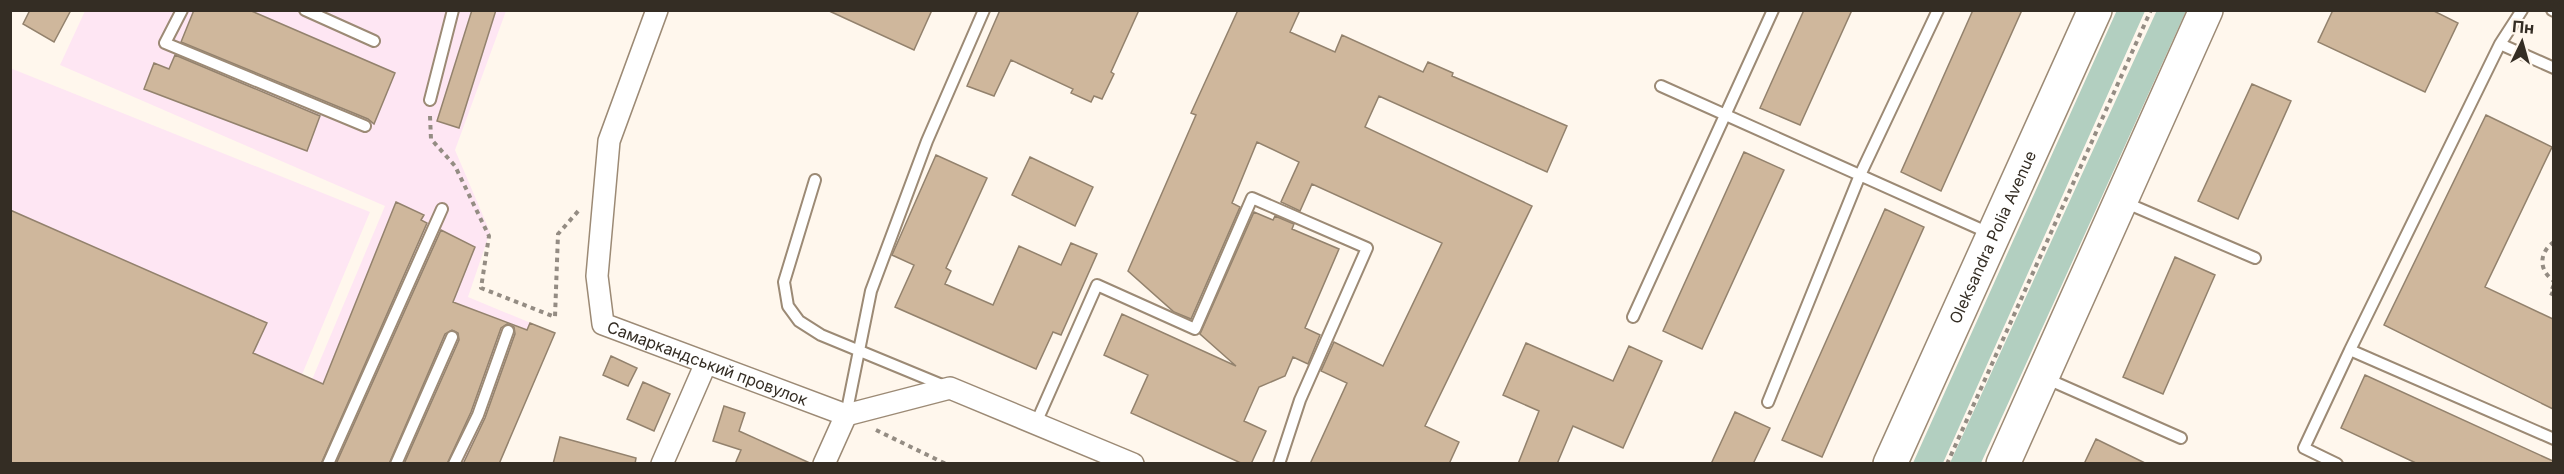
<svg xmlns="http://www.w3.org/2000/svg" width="2564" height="474" font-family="Inter,sans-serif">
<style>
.industrial{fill:#fee6f3}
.green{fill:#b2cfc0}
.building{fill:#cfb79c;stroke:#93826d;stroke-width:1.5}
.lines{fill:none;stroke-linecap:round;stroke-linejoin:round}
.lane-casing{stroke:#9c8a75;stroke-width:14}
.street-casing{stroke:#9c8a75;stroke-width:24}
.primary-casing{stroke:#9c8a75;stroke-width:36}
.path{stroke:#948c83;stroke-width:4;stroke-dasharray:4.5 4.5;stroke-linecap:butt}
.lane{stroke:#fff;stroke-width:10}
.street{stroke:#fff;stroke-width:21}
.primary{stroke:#fff;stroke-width:33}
.labels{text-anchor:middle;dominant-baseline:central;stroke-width:4.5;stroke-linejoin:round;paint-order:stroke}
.street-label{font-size:16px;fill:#342d24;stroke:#fff7ed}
</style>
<rect width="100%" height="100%" fill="#fff7ed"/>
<path class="industrial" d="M 85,11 L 506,11 L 455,150 L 490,232 L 468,297 L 555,333 L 499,463 L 277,463 L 385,206 L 60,65 Z
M 10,68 L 370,212 L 265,463 L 11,463 Z"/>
<path class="green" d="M 2117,10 L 2145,11 L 1943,463 L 1913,463 Z
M 2157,10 L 2186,11 L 1981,463 L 1950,463 Z"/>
<path class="building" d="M 30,10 L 71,10 L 54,42 L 23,24 Z
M 194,10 L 249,10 L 395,73 L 374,124 L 368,119 L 181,42 Z
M 472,10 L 496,10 L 459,128 L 437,121 Z
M 827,10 L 932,10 L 914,50 Z
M 1000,10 L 1139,10 L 1111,72 L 1114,74 L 1102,99 L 1094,96 L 1091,102 L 1071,93 L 1073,89 L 1011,60 L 994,96 L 967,86 Z
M 1238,10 L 1300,10 L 1290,32 L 1335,52 L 1342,35 L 1423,72 L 1428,62 L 1453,73 L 1452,76 L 1567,126 L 1547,172 L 1379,96 L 1365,127 L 1532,206 L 1425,426 L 1459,442 L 1449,464 L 1310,464 L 1347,383 L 1321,371 L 1334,342 L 1383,366 L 1442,243 L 1312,184 L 1300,211 L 1281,202 L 1299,162 L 1257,142 L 1232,203 L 1240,207 L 1191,319 L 1174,312 L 1128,271 L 1196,115 L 1191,113 Z
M 1804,10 L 1852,10 L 1800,125 L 1760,108 Z
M 1973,10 L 2022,10 L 1941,191 L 1901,172 Z
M 2333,10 L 2432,10 L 2458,23 L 2425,92 L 2318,42 Z
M 175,55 L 320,116 L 307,151 L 144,89 L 154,63 L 169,69 Z
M 2252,84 L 2291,101 L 2238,219 L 2198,201 Z
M 2486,115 L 2552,147 L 2485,287 L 2553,319 L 2553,409 L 2384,325 Z
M 1744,152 L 1784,170 L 1702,349 L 1663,331 Z
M 936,155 L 987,178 L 946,268 L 951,271 L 945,284 L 993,305 L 1019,246 L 1061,265 L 1071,243 L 1097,254 L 1061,335 L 1053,332 L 1036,369 L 895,307 L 914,265 L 892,255 Z
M 1030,157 L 1093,187 L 1075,226 L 1012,195 Z
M 396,202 L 424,215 L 421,220 L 427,223 L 321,464 L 10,464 L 10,210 L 267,323 L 253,353 L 323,384 Z
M 1885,209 L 1924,227 L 1822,457 L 1782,440 Z
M 1254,212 L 1273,220 L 1275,216 L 1294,224 L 1292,229 L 1339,249 L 1305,328 L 1320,335 L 1308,364 L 1293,357 L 1285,376 L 1259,387 L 1244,421 L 1266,431 L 1251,464 L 1243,464 L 1131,413 L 1148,375 L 1104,355 L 1122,314 L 1236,366 L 1200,334 Z
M 441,230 L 475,247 L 453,302 L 527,330 L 530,323 L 555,333 L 499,464 L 463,464 L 485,418 L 515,334 L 514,327 L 507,324 L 501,328 L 471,412 L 447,464 L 404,464 L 459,340 L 458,333 L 452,330 L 445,334 L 389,464 L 336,464 Z
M 2175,257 L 2215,275 L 2163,394 L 2123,377 Z
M 1526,343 L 1613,381 L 1629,346 L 1662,361 L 1623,448 L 1573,426 L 1557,464 L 1518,464 L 1539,411 L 1503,395 Z
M 611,356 L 637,368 L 628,386 L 603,375 Z
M 2365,375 L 2553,461 L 2553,464 L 2418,464 L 2341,428 Z
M 643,382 L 670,394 L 654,431 L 627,419 Z
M 724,406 L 745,413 L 739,431 L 812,464 L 735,464 L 741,450 L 713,441 Z
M 1735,412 L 1770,428 L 1753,464 L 1711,464 Z
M 560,437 L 636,458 L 635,464 L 553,464 Z
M 2096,439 L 2147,464 L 2084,464 Z"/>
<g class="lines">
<g class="lane-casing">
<path id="lane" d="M 182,10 L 165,43 L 365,126
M 305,10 L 374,41
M 2552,10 L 2554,11
M 2500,44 L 2522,10
M 2554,68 L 2500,44 L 2350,350 L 2554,439
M 1661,86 L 1989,233
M 430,100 L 453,10
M 815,180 L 784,282 L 788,306 L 799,321 L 821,335 L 947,387
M 2124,202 L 2255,258
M 1633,317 L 1773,10
M 2045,378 L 2181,438
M 1768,402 L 1860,175 L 1938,10
M 846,415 L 871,291 L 927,141 L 984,10
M 1036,423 L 1097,285 L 1195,329 L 1252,198 L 1367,248 L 1300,400 L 1279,464
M 328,464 L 442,209
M 396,464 L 452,337
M 454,464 L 478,415 L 508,331
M 2337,464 L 2304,448 L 2350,350"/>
</g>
<g class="street-casing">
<g id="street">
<path id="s1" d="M 657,10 L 609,141 L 597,276 L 603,324 L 846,415"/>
<path d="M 846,415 L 950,388 L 1133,464"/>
<path d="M 662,464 L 706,363"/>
<path d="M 824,464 L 846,415"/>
</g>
</g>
<g class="primary-casing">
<g id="primary">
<path id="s2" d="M 1890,464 L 2095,10"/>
<path d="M 2003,464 L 2206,10"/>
</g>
</g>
<path class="path" d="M 430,116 L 431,139 L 455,166 L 489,236 L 481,288 L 555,317 L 558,234 L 580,209
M 2554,242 C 2538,253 2539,271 2554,281
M 2554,285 L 2550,293 L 2554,295
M 876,430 L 946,464
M 1947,464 L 2151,10"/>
<use href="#lane" class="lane"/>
<use href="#street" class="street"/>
<use href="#primary" class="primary"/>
</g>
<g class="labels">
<g class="street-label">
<text stroke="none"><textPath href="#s2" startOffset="249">Oleksandra Polia Avenue</textPath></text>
<text stroke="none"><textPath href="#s1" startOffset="435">Самаркандський провулок</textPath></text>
</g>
</g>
<rect width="2564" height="474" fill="none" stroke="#342d24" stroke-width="24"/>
<g transform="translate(2522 42) rotate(5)" stroke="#fff7ed" stroke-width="4.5" paint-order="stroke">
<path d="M0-4.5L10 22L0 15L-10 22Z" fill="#342d24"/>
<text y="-9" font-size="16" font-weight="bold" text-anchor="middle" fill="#342d24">Пн</text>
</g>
</svg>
